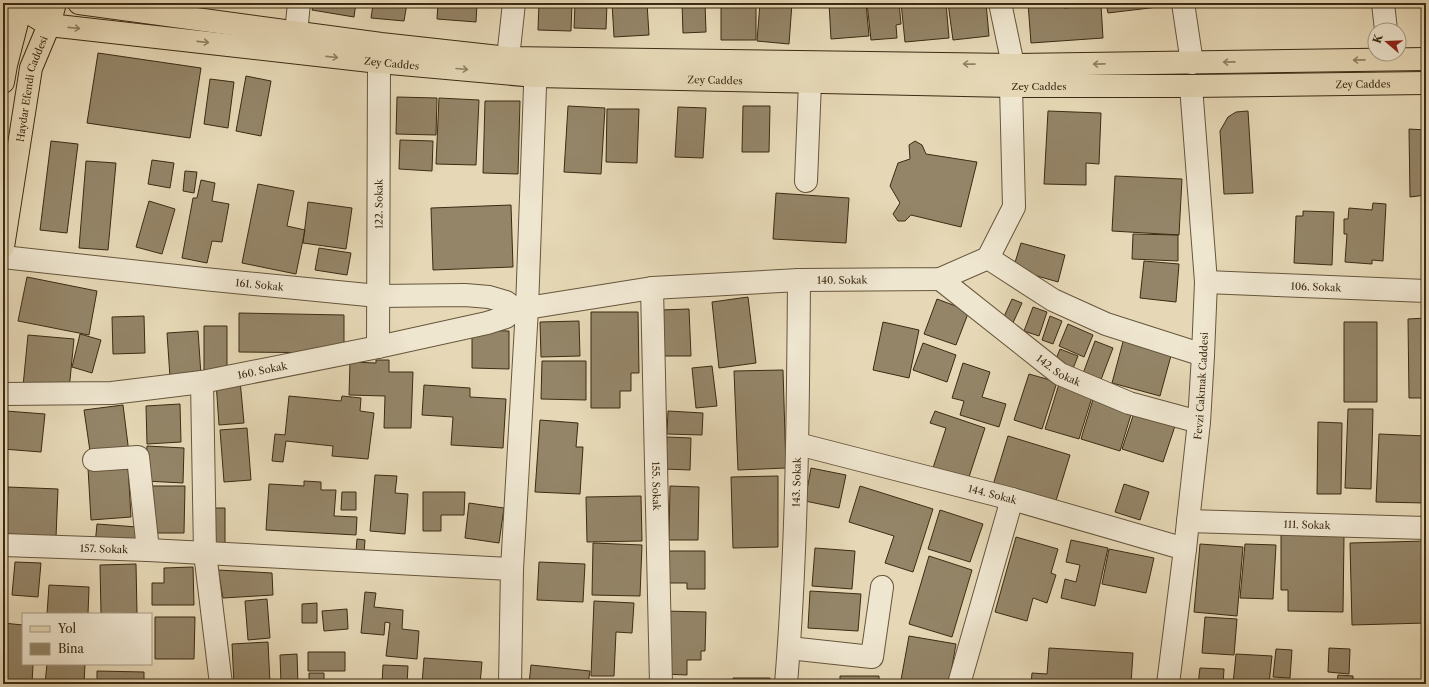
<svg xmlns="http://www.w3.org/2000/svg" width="1429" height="687" font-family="'Libre Caslon Text',serif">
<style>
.building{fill:#948568;stroke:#3c2b13}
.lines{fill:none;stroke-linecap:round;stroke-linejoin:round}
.minor-casing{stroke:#66563c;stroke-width:24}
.major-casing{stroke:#3c2b13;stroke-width:24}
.minor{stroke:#efe6d0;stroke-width:22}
.major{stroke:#e6d8b6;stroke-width:22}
.oneway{stroke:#918264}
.labels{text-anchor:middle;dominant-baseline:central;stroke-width:4;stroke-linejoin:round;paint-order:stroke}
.street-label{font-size:10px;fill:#3c2b13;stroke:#efe6d0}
</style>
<rect width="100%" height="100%" fill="#e6d8b6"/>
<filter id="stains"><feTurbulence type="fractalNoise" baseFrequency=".005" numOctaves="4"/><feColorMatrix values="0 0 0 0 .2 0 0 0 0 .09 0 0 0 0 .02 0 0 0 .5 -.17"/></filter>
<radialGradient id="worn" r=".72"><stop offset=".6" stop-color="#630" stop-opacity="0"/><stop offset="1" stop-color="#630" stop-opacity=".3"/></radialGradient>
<path class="building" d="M 314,3 L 356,3 L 354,17 L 312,10 Z
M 361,3 L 407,3 L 404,21 L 371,18 L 373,5 Z
M 438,3 L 477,3 L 476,22 L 437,19 Z
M 539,3 L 572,3 L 571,31 L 538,30 Z
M 575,3 L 607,3 L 606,29 L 574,28 Z
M 612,3 L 647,3 L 649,35 L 614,37 Z
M 682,3 L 705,3 L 706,32 L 683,33 Z
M 721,3 L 756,3 L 756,40 L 721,40 Z
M 760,3 L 792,3 L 789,44 L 757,41 Z
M 829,3 L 866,3 L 869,36 L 831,39 Z
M 867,3 L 899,3 L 901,24 L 896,25 L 897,38 L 871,40 Z
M 901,3 L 946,3 L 949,38 L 905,42 Z
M 948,3 L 986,3 L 989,36 L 953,40 Z
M 1028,3 L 1064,3 L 1064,8 L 1101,5 L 1103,38 L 1031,43 Z
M 1106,3 L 1158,3 L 1158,7 L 1108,13 Z
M 98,53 L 201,68 L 190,138 L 87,123 Z
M 246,76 L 271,81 L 261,136 L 236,131 Z
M 210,79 L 234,82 L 228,128 L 204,124 Z
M 397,97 L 437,98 L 436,135 L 396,134 Z
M 439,98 L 479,100 L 476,165 L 436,164 Z
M 485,101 L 520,101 L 518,174 L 483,173 Z
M 568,106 L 605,108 L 601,174 L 564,172 Z
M 743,106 L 770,106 L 769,152 L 742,152 Z
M 678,107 L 706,108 L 703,158 L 675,157 Z
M 607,109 L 639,109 L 637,163 L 606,162 Z
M 1048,111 L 1101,113 L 1099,164 L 1086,163 L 1086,185 L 1044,184 Z
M 1248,111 L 1253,193 L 1224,194 L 1220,131 L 1228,117 L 1236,112 Z
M 1409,129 L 1426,130 L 1426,195 L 1410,197 Z
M 400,140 L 433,141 L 432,171 L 399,169 Z
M 51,141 L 78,144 L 67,233 L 40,230 Z
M 915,141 L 922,145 L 926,154 L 977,162 L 961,227 L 911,215 L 905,221 L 898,221 L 893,214 L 900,203 L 890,186 L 898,163 L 910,159 L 909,145 Z
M 152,160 L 174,163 L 170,188 L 148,184 Z
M 86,161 L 116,163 L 108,250 L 79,248 Z
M 185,171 L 197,172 L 194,193 L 183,191 Z
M 1115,176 L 1182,179 L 1179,235 L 1112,231 Z
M 201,180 L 215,183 L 212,201 L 229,204 L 222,242 L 212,241 L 207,263 L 182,258 L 193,198 L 197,198 Z
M 258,184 L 294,191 L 287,226 L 305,230 L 296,274 L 242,263 Z
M 776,193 L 849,198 L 846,243 L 773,239 Z
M 149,201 L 175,209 L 162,254 L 136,247 Z
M 308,202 L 352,208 L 346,249 L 303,243 Z
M 1373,203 L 1386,204 L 1383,261 L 1372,260 L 1372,264 L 1345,262 L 1347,234 L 1344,234 L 1344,219 L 1348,219 L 1349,208 L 1372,210 Z
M 511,205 L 513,267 L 433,270 L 431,208 Z
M 1303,211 L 1334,212 L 1332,265 L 1294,263 L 1296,216 L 1303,216 Z
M 1133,234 L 1178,235 L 1178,261 L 1132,259 Z
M 1021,243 L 1065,255 L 1058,282 L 1013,269 Z
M 319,248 L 351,253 L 347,275 L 315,270 Z
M 1144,261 L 1179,264 L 1176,302 L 1140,298 Z
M 27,277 L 97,291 L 89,335 L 18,321 Z
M 748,297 L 756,363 L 719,368 L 712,302 Z
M 937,299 L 969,311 L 956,345 L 924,334 Z
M 1012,299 L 1022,303 L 1012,325 L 1002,321 Z
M 1033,307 L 1047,312 L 1039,336 L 1024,331 Z
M 689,309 L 691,356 L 662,356 L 660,310 Z
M 591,312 L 638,312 L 639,373 L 631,373 L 631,391 L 620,391 L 620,408 L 591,408 Z
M 239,313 L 344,315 L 344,353 L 239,352 Z
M 144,316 L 145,353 L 113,354 L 112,317 Z
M 1050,316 L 1062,321 L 1053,344 L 1042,340 Z
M 1426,318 L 1426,398 L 1409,398 L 1408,319 Z
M 579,321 L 580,356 L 541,357 L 540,322 Z
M 883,322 L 919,330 L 909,378 L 873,370 Z
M 1344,322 L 1377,322 L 1377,402 L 1344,402 Z
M 1068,324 L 1093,335 L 1084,357 L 1059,346 Z
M 204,326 L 227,326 L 227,371 L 204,371 Z
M 472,330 L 509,331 L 509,369 L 472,368 Z
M 198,331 L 201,375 L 170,377 L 167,333 Z
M 80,334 L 101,340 L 92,373 L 72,367 Z
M 28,335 L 74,339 L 69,390 L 23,386 Z
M 1124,338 L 1172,352 L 1160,396 L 1112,383 Z
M 1095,341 L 1113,348 L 1099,385 L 1081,379 Z
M 923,343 L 956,355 L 947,382 L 913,370 Z
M 1060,349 L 1078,356 L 1072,371 L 1054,364 Z
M 376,360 L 389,360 L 389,372 L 413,372 L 411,428 L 384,428 L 385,396 L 349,395 L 350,362 L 376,363 Z
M 542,361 L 586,361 L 586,400 L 541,399 Z
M 963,363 L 990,372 L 982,397 L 1006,404 L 999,427 L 960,415 L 964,401 L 952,398 Z
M 712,366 L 717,406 L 696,408 L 692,368 Z
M 783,370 L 786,468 L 738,470 L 734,371 Z
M 1029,374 L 1057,382 L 1042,429 L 1014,420 Z
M 240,380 L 244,423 L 219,425 L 216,382 Z
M 1059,384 L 1093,394 L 1079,439 L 1045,429 Z
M 424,385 L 470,388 L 470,397 L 506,399 L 503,448 L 451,445 L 453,417 L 422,415 Z
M 289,396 L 341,401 L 342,396 L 361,398 L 360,411 L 374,413 L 368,459 L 332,456 L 333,446 L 286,441 L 283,462 L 272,461 L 275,434 L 285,435 Z
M 1094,396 L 1133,408 L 1120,451 L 1081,439 Z
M 180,404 L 181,442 L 147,444 L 146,406 Z
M 123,405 L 129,453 L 91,458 L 84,410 Z
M 1136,407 L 1177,420 L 1163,462 L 1122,449 Z
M 1348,409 L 1373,409 L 1371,489 L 1345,488 Z
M 6,411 L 45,414 L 41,452 L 3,449 Z
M 668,411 L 703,413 L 702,435 L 667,434 Z
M 935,411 L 985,428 L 967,483 L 932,471 L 946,428 L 930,423 Z
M 540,420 L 578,423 L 576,447 L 583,447 L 580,494 L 535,492 Z
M 1318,422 L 1342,423 L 1341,494 L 1317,494 Z
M 247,428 L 251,480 L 224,482 L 220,430 Z
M 1379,434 L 1426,436 L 1426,503 L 1376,502 Z
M 1008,436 L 1070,455 L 1055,504 L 993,485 Z
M 667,437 L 691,438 L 690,470 L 665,469 Z
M 147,446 L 184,448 L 183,483 L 145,481 Z
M 128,466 L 131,517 L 91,520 L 88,468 Z
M 811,468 L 846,475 L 839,508 L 805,501 Z
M 375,475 L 397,476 L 395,493 L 408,494 L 405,534 L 370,531 Z
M 778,476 L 778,547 L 733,548 L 731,477 Z
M 304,481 L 321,482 L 321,490 L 336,490 L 334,516 L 357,517 L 356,535 L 266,530 L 269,484 L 304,486 Z
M 1124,484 L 1149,492 L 1140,520 L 1115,512 Z
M 149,486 L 185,486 L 184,533 L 148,533 Z
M 670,486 L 699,487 L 698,540 L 669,540 Z
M 860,486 L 933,509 L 913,572 L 885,563 L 894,536 L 849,522 Z
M 8,487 L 58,489 L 56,537 L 6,534 Z
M 342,492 L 356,492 L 356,510 L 341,510 Z
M 423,492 L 465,492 L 464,515 L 441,515 L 441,531 L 423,531 Z
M 641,496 L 642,541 L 587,542 L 586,497 Z
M 469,503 L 504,508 L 499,543 L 465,538 Z
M 208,508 L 225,508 L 225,543 L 208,543 Z
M 940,510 L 983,524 L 970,562 L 928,549 Z
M 97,524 L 137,527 L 136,547 L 95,545 Z
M 1281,535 L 1344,536 L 1343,612 L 1288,611 L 1288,590 L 1281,590 Z
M 1016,537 L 1058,549 L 1051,573 L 1056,575 L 1047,603 L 1033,598 L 1027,621 L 995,612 Z
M 357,539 L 365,540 L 364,553 L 356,552 Z
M 1071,540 L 1108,548 L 1095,606 L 1061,598 L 1065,579 L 1076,582 L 1080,565 L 1066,562 Z
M 1426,541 L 1426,623 L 1352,625 L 1350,543 Z
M 593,543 L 642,545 L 640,596 L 592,595 Z
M 1200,544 L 1243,547 L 1237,616 L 1194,612 Z
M 1245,544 L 1276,545 L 1273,599 L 1240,598 Z
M 815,548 L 855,551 L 852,589 L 812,586 Z
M 1109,549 L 1154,558 L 1146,593 L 1102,584 Z
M 668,551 L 705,551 L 705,589 L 687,589 L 687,583 L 668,583 Z
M 929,556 L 972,570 L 952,637 L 909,624 Z
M 15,562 L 41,563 L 38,597 L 12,595 Z
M 539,562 L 585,564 L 583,602 L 537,600 Z
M 136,564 L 137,613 L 101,614 L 100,565 Z
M 193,567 L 194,605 L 152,605 L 152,583 L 164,583 L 164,568 Z
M 218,570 L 272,573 L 273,595 L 223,598 Z
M 49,585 L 89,587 L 88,614 L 47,614 Z
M 810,591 L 861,594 L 858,631 L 808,628 Z
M 365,592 L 376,593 L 374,607 L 403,610 L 402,629 L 419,631 L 417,659 L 386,656 L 390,623 L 385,622 L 384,635 L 361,633 Z
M 267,599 L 270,638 L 248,640 L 245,601 Z
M 594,601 L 634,603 L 632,633 L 616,632 L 614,676 L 591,676 Z
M 317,603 L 317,623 L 302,623 L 302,604 Z
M 347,609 L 348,629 L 324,631 L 322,611 Z
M 664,611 L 706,612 L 705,651 L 701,651 L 701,660 L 687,660 L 687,675 L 662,674 Z
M 155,617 L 195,617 L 194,659 L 155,659 Z
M 1205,617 L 1237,619 L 1234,655 L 1202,653 Z
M 3,623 L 23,625 L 23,664 L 33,664 L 32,684 L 3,684 Z
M 909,636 L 956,644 L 949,684 L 920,684 L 901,680 Z
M 268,642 L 270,684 L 234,684 L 232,644 Z
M 1049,648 L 1133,653 L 1131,684 L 1031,684 L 1032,673 L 1047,674 Z
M 1329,648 L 1350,649 L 1349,674 L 1328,672 Z
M 1276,649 L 1292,650 L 1290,678 L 1273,677 Z
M 308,652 L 345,652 L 345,671 L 308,671 Z
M 297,654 L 298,684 L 281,684 L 280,655 Z
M 1236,654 L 1272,656 L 1269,684 L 1233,684 Z
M 424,658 L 482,662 L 480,684 L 422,684 Z
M 47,664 L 85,664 L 84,684 L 45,684 Z
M 383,665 L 408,666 L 407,684 L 382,684 Z
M 531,665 L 590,671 L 588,684 L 529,684 Z
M 1200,668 L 1224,669 L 1223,684 L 1198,684 Z
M 97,671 L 144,672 L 144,684 L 97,684 Z
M 309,673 L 324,673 L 324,684 L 309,684 Z
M 1338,675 L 1353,676 L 1353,684 L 1337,684 Z
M 840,676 L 879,676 L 879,684 L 840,684 Z
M 733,678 L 770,678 L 770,684 L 733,684 Z
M 622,680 L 651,682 L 651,684 L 621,684 Z
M 972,682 L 1008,683 L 1008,684 L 972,684 Z"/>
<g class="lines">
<g class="minor-casing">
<g id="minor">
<path d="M 1000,3 L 1013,65"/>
<path d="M 1183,3 L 1192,63"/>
<path d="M 1383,3 L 1386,30"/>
<path d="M 296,33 L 299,3"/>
<path d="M 508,58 L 514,3"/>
<path d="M 806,181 L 810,82"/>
<path id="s1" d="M 3,257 L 204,279 L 378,296 L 465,295 L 489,297 L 506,302 L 515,309"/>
<path d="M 988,258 L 1053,300 L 1106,324 L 1203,355"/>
<path id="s2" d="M 940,279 L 1060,374 L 1129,403 L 1199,422"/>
<path id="s3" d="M 1206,282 L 1426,291"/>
<path id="s4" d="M 652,288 L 661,684"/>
<path id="s5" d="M 515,309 L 527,308 L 652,288 L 799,280 L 940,279 L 988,258 L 1014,207 L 1011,86"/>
<path id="s6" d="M 378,347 L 379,62"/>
<path d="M 202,382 L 205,553 L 221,684"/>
<path id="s7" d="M 3,394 L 112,393 L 202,382 L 378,347 L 487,323 L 506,317 L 515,309"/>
<path id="s8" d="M 798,444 L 1012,499 L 1185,549"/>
<path d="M 94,460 L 138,457 L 148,550"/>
<path id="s9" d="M 1188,521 L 1426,528"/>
<path id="s10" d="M 3,545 L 148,550 L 512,569 L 527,308 L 536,59"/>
<path d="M 789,648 L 872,657 L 882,587"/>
<path d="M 510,684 L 512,569"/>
<path id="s11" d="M 786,684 C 797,550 798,414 799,280"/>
<path d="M 959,684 L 1012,499"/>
<path id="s12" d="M 1168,684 L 1185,549 L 1199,422 L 1203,355 L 1206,282 L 1191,86"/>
</g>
</g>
<g class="major-casing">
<g id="major">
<path id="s13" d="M 13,3 L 49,25 L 379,62 L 535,76 L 1011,86 L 1191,86 L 1426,83"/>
<path d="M 79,3 L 381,44 L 508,58 L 1013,65 L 1426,59"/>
<path d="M 3,82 L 6,65 L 22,3"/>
<path id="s14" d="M 3,247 L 31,68 L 49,25 L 55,3"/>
</g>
</g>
<use href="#minor" class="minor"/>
<use href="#major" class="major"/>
</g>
<defs><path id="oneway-shaft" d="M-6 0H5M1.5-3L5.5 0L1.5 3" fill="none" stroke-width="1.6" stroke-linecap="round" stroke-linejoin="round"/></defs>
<g class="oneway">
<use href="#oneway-shaft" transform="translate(74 28) rotate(6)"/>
<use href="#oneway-shaft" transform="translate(203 42) rotate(6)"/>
<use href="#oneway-shaft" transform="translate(332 57) rotate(6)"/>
<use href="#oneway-shaft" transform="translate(1359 60) rotate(179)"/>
<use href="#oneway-shaft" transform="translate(1229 62) rotate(179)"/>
<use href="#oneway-shaft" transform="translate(969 64) rotate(-179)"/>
<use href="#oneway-shaft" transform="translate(1099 64) rotate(179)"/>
<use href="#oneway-shaft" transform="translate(462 69) rotate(5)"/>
</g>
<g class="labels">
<g class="street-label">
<text stroke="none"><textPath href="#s13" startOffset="387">Zey Caddes</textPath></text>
<text stroke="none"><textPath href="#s13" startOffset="711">Zey Caddes</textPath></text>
<text stroke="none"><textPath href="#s13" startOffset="1359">Zey Caddes</textPath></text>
<text stroke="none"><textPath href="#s13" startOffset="1035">Zey Caddes</textPath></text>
<text stroke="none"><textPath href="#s14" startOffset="161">Haydar Efendi Caddesi</textPath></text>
<text stroke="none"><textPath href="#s6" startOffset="143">122. Sokak</textPath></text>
<text stroke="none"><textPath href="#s5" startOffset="329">140. Sokak</textPath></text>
<text stroke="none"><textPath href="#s1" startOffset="258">161. Sokak</textPath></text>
<text stroke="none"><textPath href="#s3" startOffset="110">106. Sokak</textPath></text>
<text stroke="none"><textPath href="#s2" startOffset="150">142. Sokak</textPath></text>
<text stroke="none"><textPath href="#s7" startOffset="261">160. Sokak</textPath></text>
<text stroke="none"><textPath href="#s12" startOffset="300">Fevzi Cakmak Caddesi</textPath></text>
<text stroke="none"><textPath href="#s11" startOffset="202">143. Sokak</textPath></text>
<text stroke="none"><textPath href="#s4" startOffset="198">155. Sokak</textPath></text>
<text stroke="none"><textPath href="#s8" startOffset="201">144. Sokak</textPath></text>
<text stroke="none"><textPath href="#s9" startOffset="119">111. Sokak</textPath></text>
<text stroke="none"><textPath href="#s10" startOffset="101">157. Sokak</textPath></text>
</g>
</g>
<rect width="1429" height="687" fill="none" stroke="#e6d8b6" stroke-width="16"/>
<rect x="4" y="4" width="1421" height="679" fill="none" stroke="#3c2b13" stroke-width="2"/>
<rect x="8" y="8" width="1413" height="671" fill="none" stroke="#3c2b13"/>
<rect x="22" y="613" width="130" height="52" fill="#efe6d0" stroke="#a79b84"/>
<rect x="30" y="626" width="20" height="6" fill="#e6d8b6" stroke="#a79b84"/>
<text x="58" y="633" font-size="12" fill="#3c2b13">Yol</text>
<rect x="30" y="643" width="20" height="12" fill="#948568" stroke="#a79b84"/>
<text x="58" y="653" font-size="12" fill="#3c2b13">Bina</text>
<g transform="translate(1387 42) rotate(289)"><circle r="19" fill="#efe6d0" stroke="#a79b84"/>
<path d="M0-3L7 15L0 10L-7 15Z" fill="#8f2418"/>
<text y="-6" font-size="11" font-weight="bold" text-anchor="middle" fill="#3c2b13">K</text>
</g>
<rect width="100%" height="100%" filter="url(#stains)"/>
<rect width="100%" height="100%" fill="url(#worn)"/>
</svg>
